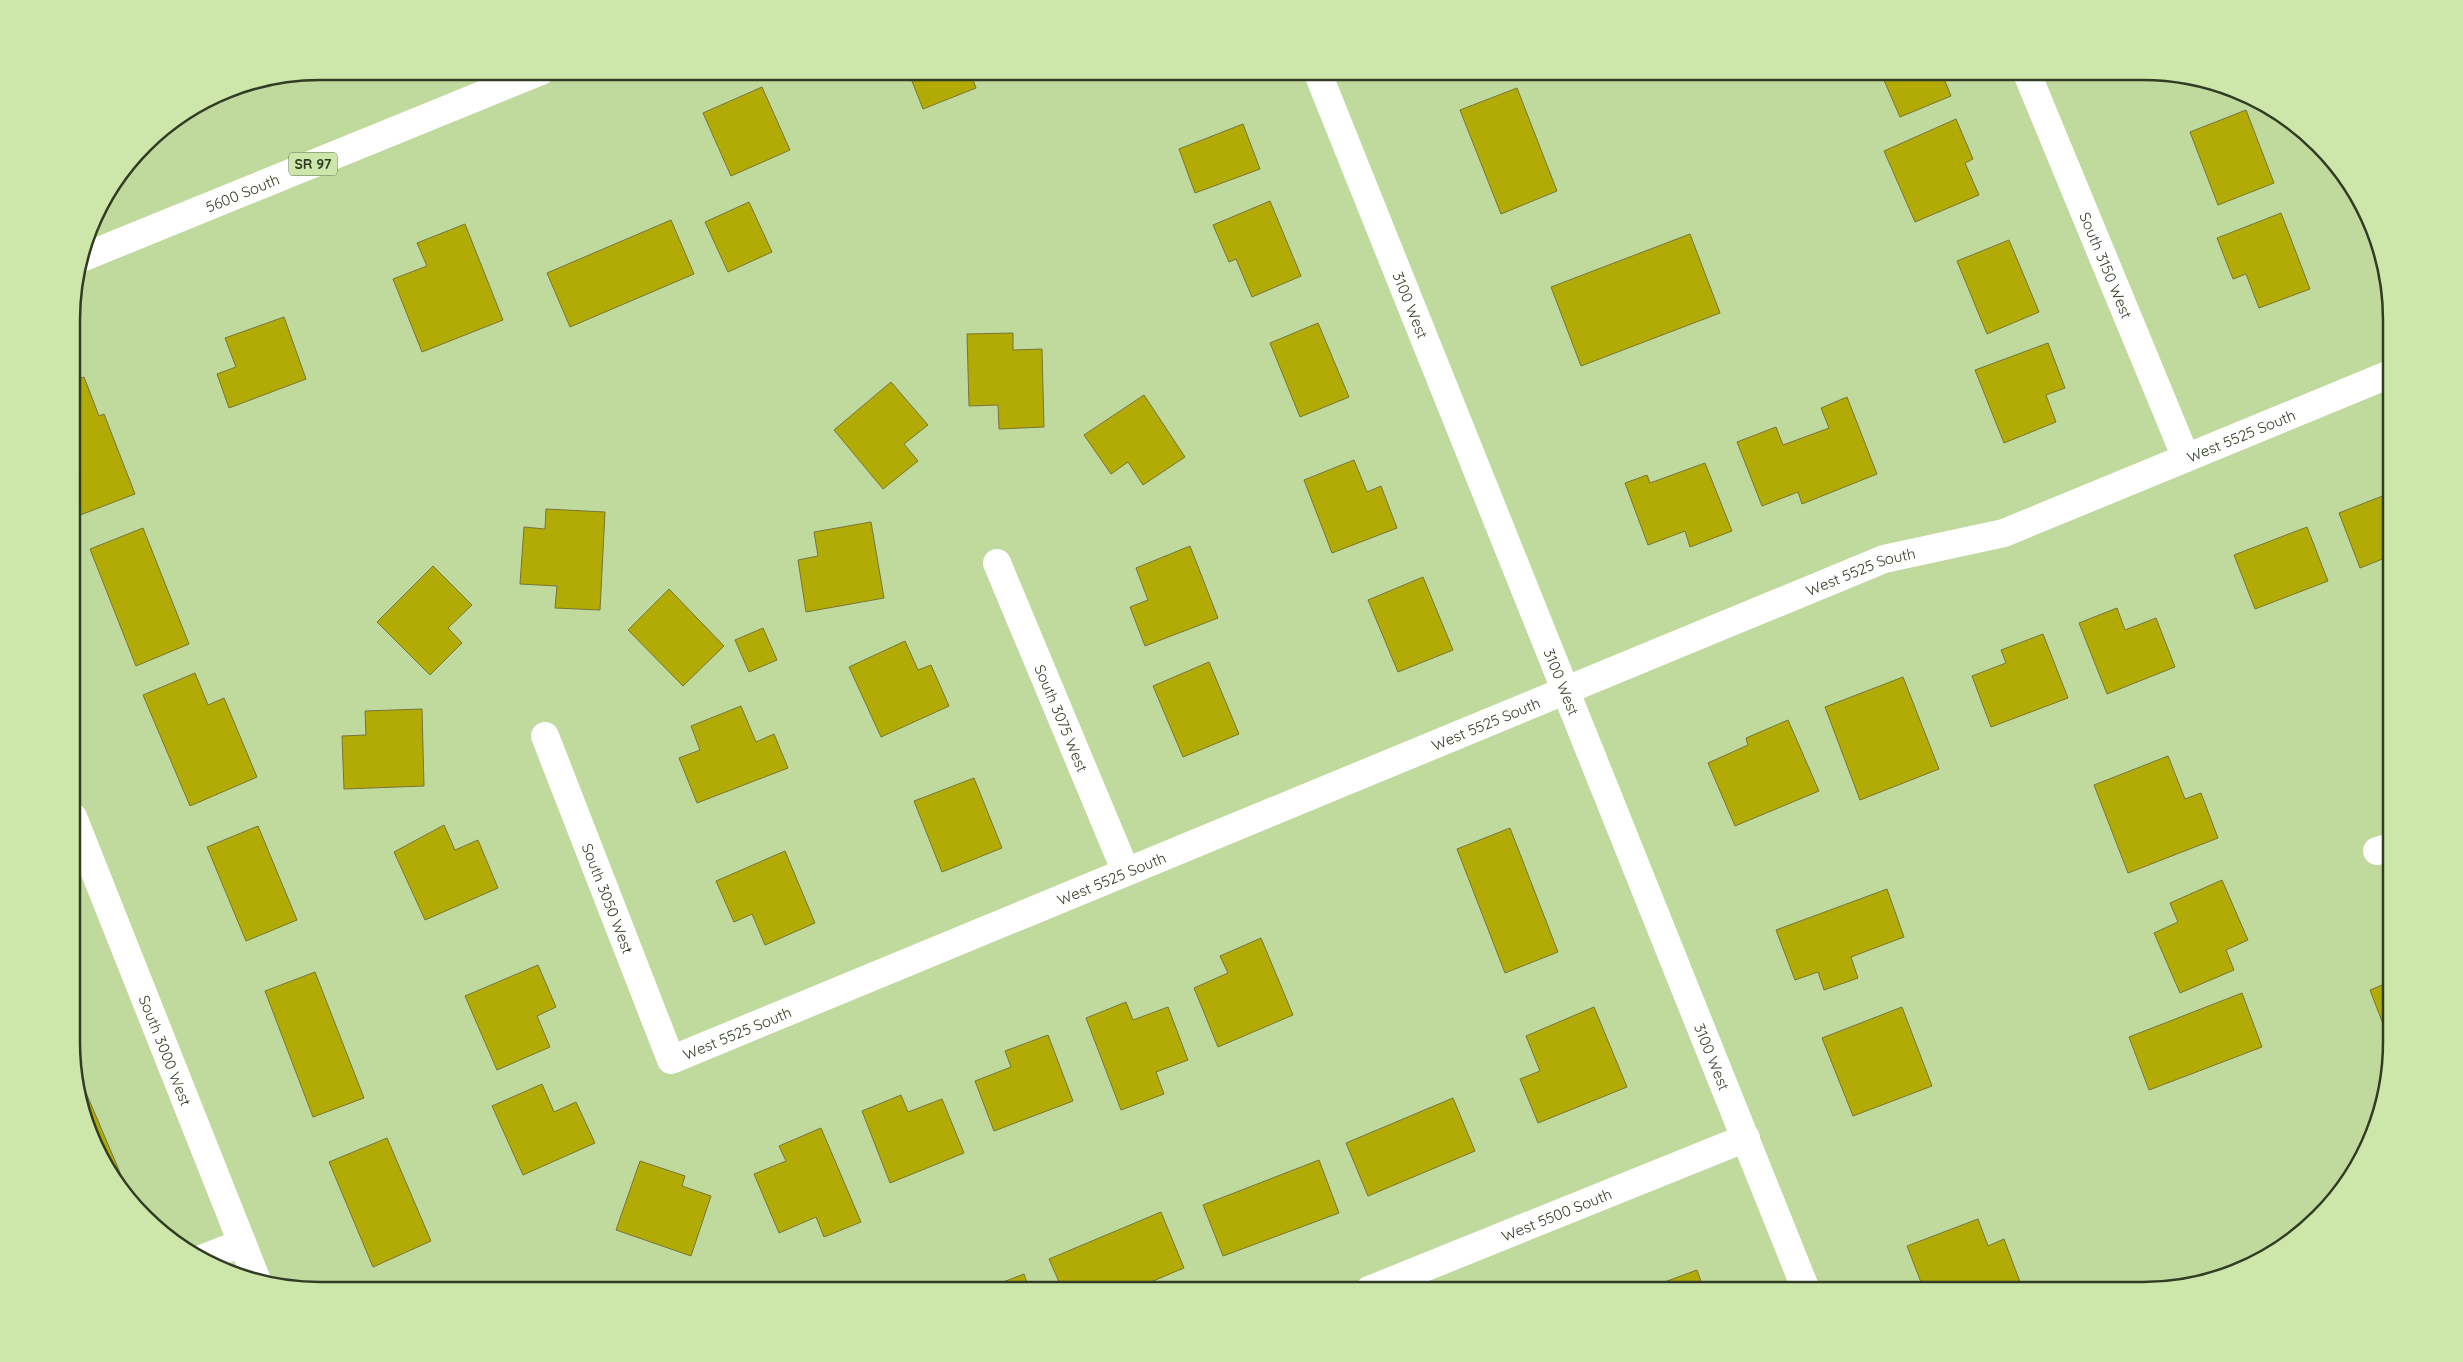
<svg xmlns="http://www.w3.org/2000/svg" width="2463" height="1362" font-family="Quicksand,sans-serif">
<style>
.building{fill:#b2aa05;stroke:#787538}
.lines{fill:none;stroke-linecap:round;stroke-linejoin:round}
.minor{stroke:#fff;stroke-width:28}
.major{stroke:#fff;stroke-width:28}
.labels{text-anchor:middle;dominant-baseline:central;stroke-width:4.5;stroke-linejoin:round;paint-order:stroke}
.shield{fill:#cde6aa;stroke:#606f4c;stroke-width:1}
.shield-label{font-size:14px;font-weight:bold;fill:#323c24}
.street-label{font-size:15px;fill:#323c24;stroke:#cde6aa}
.rim{fill:none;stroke:#323c24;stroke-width:2.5}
</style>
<rect width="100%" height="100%" fill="#c0d99d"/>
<path class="building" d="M 908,71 L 970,71 L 976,88 L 923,109 Z
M 1880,71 L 1941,71 L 1951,96 L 1900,117 Z
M 762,87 L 790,150 L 731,176 L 703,113 Z
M 1517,88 L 1557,191 L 1501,214 L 1460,110 Z
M 2246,110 L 2274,183 L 2218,205 L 2190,132 Z
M 1956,119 L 1973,159 L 1965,163 L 1979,195 L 1915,222 L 1884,151 Z
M 1243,124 L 1260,169 L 1195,193 L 1179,149 Z
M 1270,201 L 1301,276 L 1252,297 L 1236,259 L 1229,262 L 1213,225 Z
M 749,202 L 772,252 L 728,272 L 705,222 Z
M 2281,213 L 2310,289 L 2259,308 L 2246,274 L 2233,279 L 2217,238 Z
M 671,220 L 694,274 L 570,327 L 547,273 Z
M 465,224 L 503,320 L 422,352 L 393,279 L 427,266 L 417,243 Z
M 1690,234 L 1720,313 L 1581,366 L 1551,287 Z
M 2009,240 L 2039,312 L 1987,334 L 1957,261 Z
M 284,317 L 306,379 L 229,408 L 217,374 L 236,367 L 225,338 Z
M 1318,323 L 1349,397 L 1300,417 L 1270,343 Z
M 1013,333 L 1013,350 L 1042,349 L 1044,427 L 999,429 L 998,405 L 969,406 L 967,334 Z
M 2048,343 L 2065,388 L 2046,395 L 2056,422 L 2004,443 L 1975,370 Z
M 84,377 L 99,416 L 104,414 L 135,494 L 75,517 L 72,509 L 72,381 Z
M 891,382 L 928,425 L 904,444 L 918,461 L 883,489 L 834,430 Z
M 1144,395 L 1185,457 L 1143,485 L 1128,462 L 1111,474 L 1084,435 Z
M 1847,397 L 1877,474 L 1802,504 L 1798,492 L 1762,506 L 1737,442 L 1776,427 L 1783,445 L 1829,428 L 1821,408 Z
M 1354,460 L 1367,492 L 1381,486 L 1397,528 L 1332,553 L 1304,480 Z
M 1705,463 L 1732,531 L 1690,547 L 1685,531 L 1648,545 L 1625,483 L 1647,475 L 1650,483 Z
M 2390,493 L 2390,556 L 2360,568 L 2339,513 Z
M 546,509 L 605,512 L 600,610 L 555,608 L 557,586 L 520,584 L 524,527 L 545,529 Z
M 871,522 L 884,598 L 806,612 L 798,560 L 818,556 L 814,532 Z
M 2307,527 L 2328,581 L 2255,609 L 2234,555 Z
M 143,528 L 189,644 L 136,666 L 90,549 Z
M 1190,546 L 1218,618 L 1145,646 L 1130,607 L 1148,600 L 1136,568 Z
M 433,566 L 472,605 L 448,628 L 462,643 L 430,675 L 377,622 Z
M 1423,577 L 1453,650 L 1398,672 L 1368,600 Z
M 669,589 L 724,646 L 683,686 L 628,630 Z
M 2117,608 L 2125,630 L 2156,618 L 2175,667 L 2107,694 L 2079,623 Z
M 763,628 L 777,660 L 749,672 L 735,640 Z
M 2043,634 L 2068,698 L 1991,727 L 1972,676 L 2006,663 L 2001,650 Z
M 905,641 L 918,670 L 931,665 L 949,706 L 881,737 L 849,667 Z
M 1209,662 L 1239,734 L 1183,757 L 1153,686 Z
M 195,673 L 208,705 L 224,698 L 257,777 L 190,806 L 143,695 Z
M 1903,677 L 1939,769 L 1860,800 L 1825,707 Z
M 741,706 L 756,742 L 774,734 L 788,768 L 697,803 L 679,758 L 700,750 L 691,726 Z
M 422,709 L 424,786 L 344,789 L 342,736 L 366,735 L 365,711 Z
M 1788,720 L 1819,791 L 1735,826 L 1708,763 L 1748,745 L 1746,738 Z
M 2168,756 L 2185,799 L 2201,793 L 2218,838 L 2128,873 L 2094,785 Z
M 974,778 L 1002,848 L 942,872 L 914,801 Z
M 444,825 L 455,850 L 478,840 L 498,888 L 425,920 L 394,852 Z
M 258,826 L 297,920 L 246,941 L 207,847 Z
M 1510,828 L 1558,952 L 1505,973 L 1457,849 Z
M 785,851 L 815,923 L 765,945 L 752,914 L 734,922 L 716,881 Z
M 2222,880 L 2248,940 L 2226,950 L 2234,970 L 2180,993 L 2154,933 L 2178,922 L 2170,903 Z
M 1887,889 L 1904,937 L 1851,957 L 1858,978 L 1824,990 L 1818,972 L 1795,980 L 1776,930 Z
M 1261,938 L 1293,1015 L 1218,1047 L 1194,988 L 1228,973 L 1220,956 Z
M 538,965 L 556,1007 L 537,1016 L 550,1047 L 497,1070 L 465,996 Z
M 315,972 L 364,1098 L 313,1117 L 265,991 Z
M 2392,981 L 2392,1042 L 2391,1045 L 2370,990 Z
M 2242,993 L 2262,1047 L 2149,1090 L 2129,1037 Z
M 1126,1002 L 1133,1020 L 1168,1007 L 1188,1060 L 1156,1072 L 1164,1094 L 1121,1110 L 1086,1018 Z
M 1594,1007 L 1627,1087 L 1538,1123 L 1520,1079 L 1540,1071 L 1526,1036 Z
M 1902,1007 L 1932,1086 L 1853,1116 L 1822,1038 Z
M 1048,1035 L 1073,1101 L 994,1131 L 975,1081 L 1011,1067 L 1005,1051 Z
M 542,1084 L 554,1112 L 576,1102 L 595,1143 L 523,1175 L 492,1106 Z
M 84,1088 L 133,1203 L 113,1180 L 90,1137 L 78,1090 Z
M 901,1095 L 908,1112 L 942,1099 L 964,1153 L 890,1183 L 862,1111 Z
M 1453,1098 L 1475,1151 L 1368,1196 L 1346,1143 Z
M 821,1128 L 861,1222 L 824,1237 L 816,1217 L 779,1233 L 754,1174 L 786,1161 L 779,1146 Z
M 387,1138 L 431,1241 L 373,1267 L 329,1162 Z
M 1319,1160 L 1339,1213 L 1223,1256 L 1203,1205 Z
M 640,1161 L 685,1176 L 682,1186 L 711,1196 L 691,1256 L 616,1230 Z
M 1161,1212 L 1184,1268 L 1129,1291 L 1063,1291 L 1049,1259 Z
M 1978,1219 L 1988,1246 L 2004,1239 L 2023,1290 L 1924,1290 L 1907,1246 Z
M 1697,1270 L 1704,1290 L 1643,1290 Z
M 1024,1274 L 1030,1291 L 980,1291 Z"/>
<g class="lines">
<g class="minor">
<path id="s1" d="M 1317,71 L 1806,1290"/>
<path id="s2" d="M 2026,71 L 2186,458"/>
<path id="s3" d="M 997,563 L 1126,872"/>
<path id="s4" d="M 545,736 L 671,1060 L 1884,559 L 2004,533 L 2390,374"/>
<path id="s5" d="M 73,817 L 258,1283"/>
<path d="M 2377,851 L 2391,847"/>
<path d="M 201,1259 L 242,1243"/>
<path id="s6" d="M 1369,1290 L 1746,1138"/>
</g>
<path class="major" id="s7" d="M 84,257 L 541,71"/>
</g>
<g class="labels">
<rect class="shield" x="289" y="152.5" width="48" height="23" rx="4"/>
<g class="shield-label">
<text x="313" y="164">SR 97</text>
</g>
<g class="street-label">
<text stroke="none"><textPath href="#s7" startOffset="171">5600 South</textPath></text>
<text stroke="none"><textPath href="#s2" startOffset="210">South 3150 West</textPath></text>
<text stroke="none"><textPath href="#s1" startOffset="252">3100 West</textPath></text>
<text stroke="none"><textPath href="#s4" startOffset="2039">West 5525 South</textPath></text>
<text stroke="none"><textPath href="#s4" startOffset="1634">West 5525 South</textPath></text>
<text stroke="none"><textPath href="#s1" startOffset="658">3100 West</textPath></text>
<text stroke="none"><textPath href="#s3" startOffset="168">South 3075 West</textPath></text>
<text stroke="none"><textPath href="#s4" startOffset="1229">West 5525 South</textPath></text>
<text stroke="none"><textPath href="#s4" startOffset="824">West 5525 South</textPath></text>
<text stroke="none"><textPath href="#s4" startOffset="174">South 3050 West</textPath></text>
<text stroke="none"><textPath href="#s4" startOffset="419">West 5525 South</textPath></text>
<text stroke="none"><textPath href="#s5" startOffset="251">South 3000 West</textPath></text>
<text stroke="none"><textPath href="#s1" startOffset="1062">3100 West</textPath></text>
<text stroke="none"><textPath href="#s6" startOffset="202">West 5500 South</textPath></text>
</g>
</g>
<path d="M0 0H2463V1362H0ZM320 80H2143A240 240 0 0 1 2383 320V1042A240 240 0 0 1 2143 1282H320A240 240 0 0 1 80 1042V320A240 240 0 0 1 320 80Z" fill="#cde6aa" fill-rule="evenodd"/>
<path class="rim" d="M320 80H2143A240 240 0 0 1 2383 320V1042A240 240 0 0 1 2143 1282H320A240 240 0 0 1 80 1042V320A240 240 0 0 1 320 80Z"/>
</svg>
